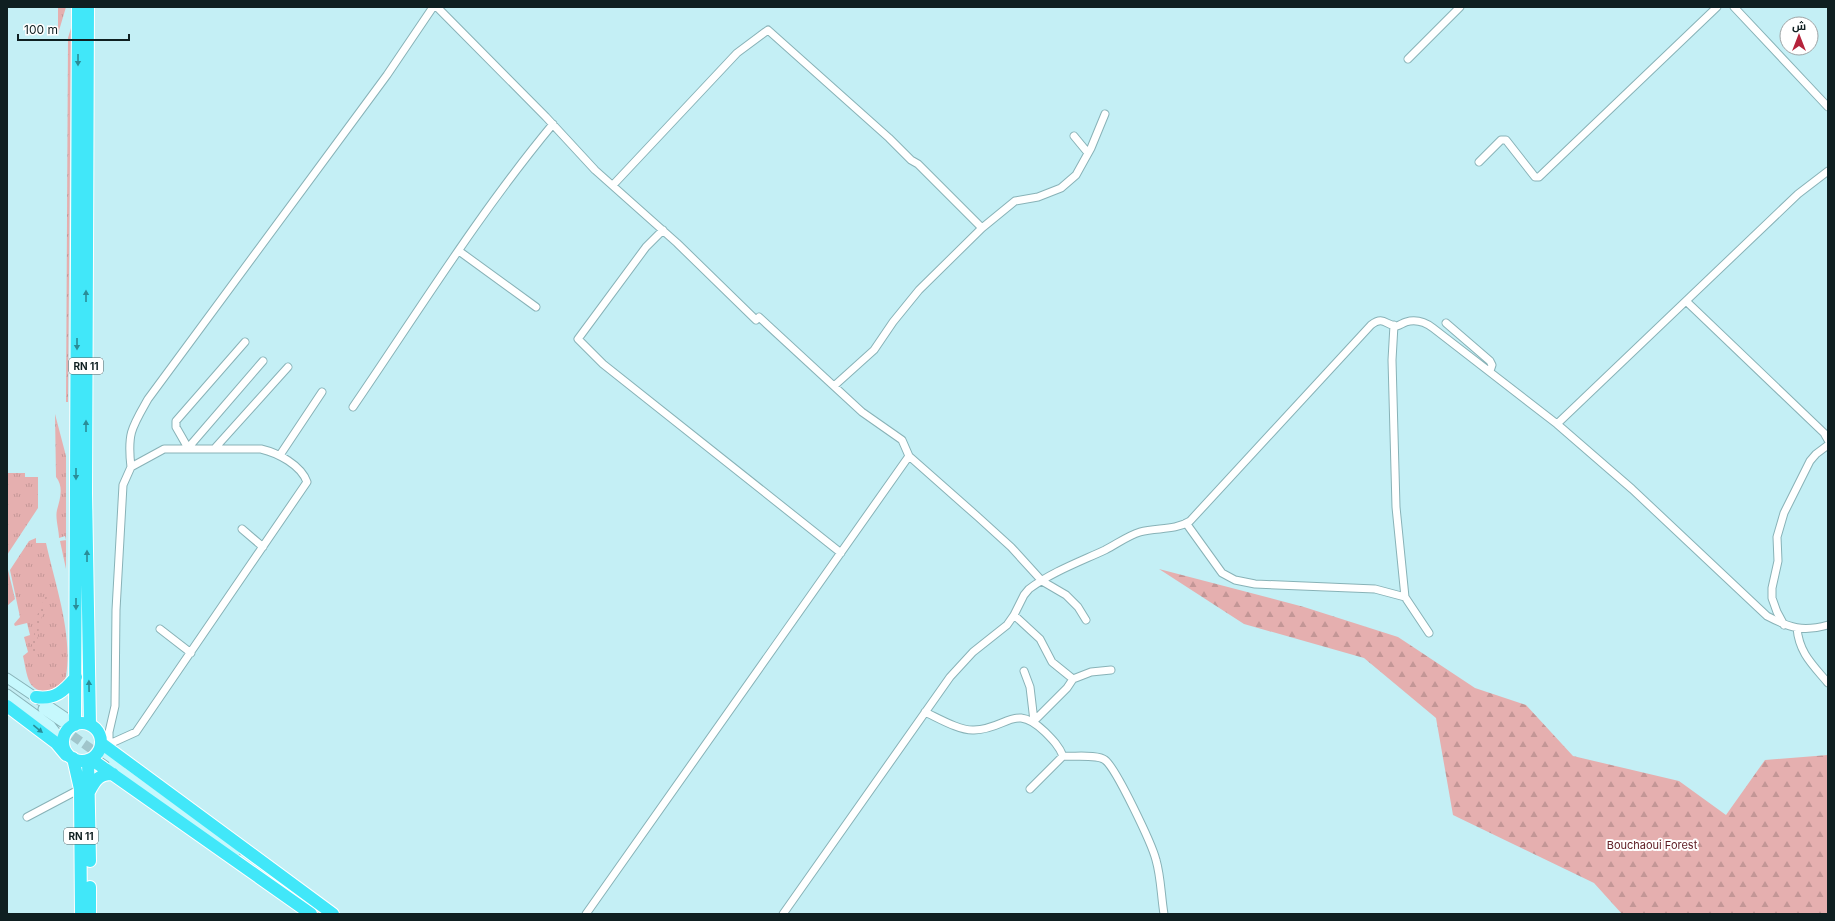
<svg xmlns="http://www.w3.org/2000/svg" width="1835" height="921" font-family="Inter,Cairo,sans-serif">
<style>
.grass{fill:url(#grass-tufts)}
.forest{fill:url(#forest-firs)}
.garden{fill:url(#garden-dots)}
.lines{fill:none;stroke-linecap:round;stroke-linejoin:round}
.secondary-tunnel{stroke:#a0c5cb;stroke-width:9;stroke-dasharray:9 4.5;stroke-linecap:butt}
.street-casing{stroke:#88b2b7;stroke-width:9}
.secondary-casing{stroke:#88b2b7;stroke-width:11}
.highway-casing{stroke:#fff;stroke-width:14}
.street{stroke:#fff;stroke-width:7}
.secondary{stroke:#c6f8fd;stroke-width:9}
.highway{stroke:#41e7f9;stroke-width:12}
.oneway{fill:#2a8d98}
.labels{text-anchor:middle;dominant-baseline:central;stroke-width:4;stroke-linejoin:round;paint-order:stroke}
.shield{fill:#fff;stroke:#576264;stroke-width:1}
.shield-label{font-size:10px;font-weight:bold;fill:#0f1f21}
.park-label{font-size:11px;fill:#5c1920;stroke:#fff}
</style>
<defs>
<pattern id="grass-tufts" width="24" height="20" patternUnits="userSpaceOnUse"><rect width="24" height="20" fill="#e5afaf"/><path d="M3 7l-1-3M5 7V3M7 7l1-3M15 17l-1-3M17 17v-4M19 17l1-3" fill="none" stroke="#c39696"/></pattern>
<pattern id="forest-firs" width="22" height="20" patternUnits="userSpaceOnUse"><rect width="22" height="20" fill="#e5afaf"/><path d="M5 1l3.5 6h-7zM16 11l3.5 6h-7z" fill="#c39696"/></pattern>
<pattern id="garden-dots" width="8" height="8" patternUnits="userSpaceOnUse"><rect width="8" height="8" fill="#e5afaf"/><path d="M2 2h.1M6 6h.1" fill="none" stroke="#c39696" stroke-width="1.8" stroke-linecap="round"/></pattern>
</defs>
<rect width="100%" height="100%" fill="#c4eff5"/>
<path class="grass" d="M 58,7 L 66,7 L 58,34 Z
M 71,28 L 68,402 L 66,402 L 68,38 Z
M 55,414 L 66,456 L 66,569 L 60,541 L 66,540 L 65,536 L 59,538 C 59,530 55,518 57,510 C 60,499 64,487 56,477 Z
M 7,473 L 25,473 L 25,477 L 38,477 L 38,508 L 7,555 Z
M 36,538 L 36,543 L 46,543 C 55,584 73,634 66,676 C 63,693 39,697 30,683 C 26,675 25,664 23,656 L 28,652 L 24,637 L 30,635 L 27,623 L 15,626 L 14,624 L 20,617 L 10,570 L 29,541 Z
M 8,570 L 15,599 L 8,605 Z"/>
<path class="forest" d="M 1159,569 L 1304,607 L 1398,637 L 1475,688 L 1526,705 L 1573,756 L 1679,781 L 1726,815 L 1765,760 L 1828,755 L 1828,914 L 1622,914 L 1594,883 L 1453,815 L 1436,718 L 1364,658 L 1244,624 Z"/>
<path class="garden" d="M 49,589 L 39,627 L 36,651 L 31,651 L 38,613 Z"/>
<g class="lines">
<path class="secondary-tunnel" d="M 62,728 L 101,756"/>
<g class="street-casing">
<path id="street" d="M 437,7 L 546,117 L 595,170 L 677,243 L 756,320
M 1734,7 L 1828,107
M 1408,59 L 1460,7
M 1074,136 L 1088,153
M 1479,162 L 1501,140 L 1506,140 L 1535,177 L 1539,177 L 1717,7
M 613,185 L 737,53 L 768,30 L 889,138 L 911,160 L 918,164 L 982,228
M 663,230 L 646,247 L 578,339 L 603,364 L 841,553
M 459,251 L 536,307
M 1686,301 L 1824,433 L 1828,440
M 759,317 L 862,412 L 902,440 L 909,456 L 978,517 L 1011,547 L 1042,581 L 1066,595 L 1078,607 L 1086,620
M 1446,323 L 1490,361 L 1492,365 L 1490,371
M 1394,325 L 1392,360 L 1396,507 L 1405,597 L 1429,633
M 245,342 L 176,421 L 176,427 L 188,448 L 263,361
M 834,386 L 874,350 L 893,322 L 919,290 L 982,228 L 1015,201 L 1038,197 L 1061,188 L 1076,175 L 1091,148 L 1105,114
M 353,407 C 418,312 479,213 553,124
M 1557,424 L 1798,194 L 1828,171
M 215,448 L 288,367
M 280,455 L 322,392
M 131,467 C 127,433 132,427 148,399 L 387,75 L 433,7
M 1186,523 L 1222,573 L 1235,580 L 1255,584 L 1375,589 L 1405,597
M 242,529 L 263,547
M 1014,615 L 1040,639 L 1052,662 L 1073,679
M 1784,625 L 1777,612 L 1772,598 L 1772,588 L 1778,561 L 1777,537 L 1784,513 L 1810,461 L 1816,454 L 1828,445
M 1797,628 C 1799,653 1813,665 1828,683
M 160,629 L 191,653
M 1024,671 L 1030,687 L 1034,721
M 925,712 C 938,718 960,731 974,730 C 1008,729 1014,702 1045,732 C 1053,740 1059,746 1063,756
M 1034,721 L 1067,688 L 1073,679 L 1091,672 L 1111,670
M 105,746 L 136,732 L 307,482 C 301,465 278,453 261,449 L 164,449 L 131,467 L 123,485 L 116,610 L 115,706 L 109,732 L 109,744
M 1030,789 L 1063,756 C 1073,757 1098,754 1105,760 C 1116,768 1152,844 1156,860 C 1161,877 1161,896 1164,914
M 27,817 L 80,789
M 586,914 L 909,456
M 783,914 L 950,677 L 973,652 L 1007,625 L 1014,615 L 1024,595 L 1029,589 C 1052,572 1079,562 1105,550 C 1117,544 1127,536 1140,532 C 1157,527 1174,531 1190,521 L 1371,325 C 1384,315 1386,326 1397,326 C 1400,325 1403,323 1406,322 C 1416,319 1425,322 1433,328 L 1557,424 L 1632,489 L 1767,616 C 1790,628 1803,632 1828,625"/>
</g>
<g class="secondary-casing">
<path id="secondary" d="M 7,678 L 65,717 L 74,725
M 7,694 L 51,726 L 64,743
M 43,709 L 65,724
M 103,752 L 121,765
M 113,765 L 235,854"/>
</g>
<g class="highway-casing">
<path id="highway" d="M 88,7 L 86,493 L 90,725
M 36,697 C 55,700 64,691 76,677
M 7,706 L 56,743 L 66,755
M63 742a19 19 0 1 1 38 0a19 19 0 1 1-38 0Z
M 75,725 L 78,7
M 101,743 L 333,914
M 73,758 L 80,789 L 81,914
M 91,759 L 311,914
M 88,760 L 90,861
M 89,792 C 95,780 100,773 113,774
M 90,887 L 90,914"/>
</g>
<use href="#street" class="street"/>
<use href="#secondary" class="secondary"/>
<use href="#highway" class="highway"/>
</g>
<defs><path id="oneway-solid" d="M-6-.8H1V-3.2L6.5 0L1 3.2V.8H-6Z"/></defs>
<g class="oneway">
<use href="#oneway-solid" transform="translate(78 60) rotate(90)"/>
<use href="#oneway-solid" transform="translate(86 296) rotate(-90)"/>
<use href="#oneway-solid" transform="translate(77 344) rotate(90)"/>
<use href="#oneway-solid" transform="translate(86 426) rotate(-90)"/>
<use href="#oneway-solid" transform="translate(76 474) rotate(90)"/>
<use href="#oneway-solid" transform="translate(87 556) rotate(-90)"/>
<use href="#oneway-solid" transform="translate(76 604) rotate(90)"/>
<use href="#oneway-solid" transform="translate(89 686) rotate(-91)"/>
<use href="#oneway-solid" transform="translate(38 729) rotate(39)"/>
</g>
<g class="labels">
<g class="shield">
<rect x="69" y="358" width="34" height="16" rx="3"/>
<rect x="64" y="828" width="34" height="16" rx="3"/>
</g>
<g class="shield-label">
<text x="86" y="366">RN 11</text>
<text x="81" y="836">RN 11</text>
</g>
<g class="park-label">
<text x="1652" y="845">Bouchaoui Forest</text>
</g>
</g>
<rect width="1835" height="921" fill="none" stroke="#0f1f21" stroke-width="16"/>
<g transform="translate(1799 36)"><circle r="19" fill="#ffffff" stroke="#9fa5a6"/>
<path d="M0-3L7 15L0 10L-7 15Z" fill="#b5233b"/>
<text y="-6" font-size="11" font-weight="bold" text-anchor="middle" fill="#0f1f21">ش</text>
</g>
<path d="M18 34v6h111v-6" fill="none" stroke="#0f1f21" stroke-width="2"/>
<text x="24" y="34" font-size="12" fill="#0f1f21" stroke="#ffffff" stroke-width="3" paint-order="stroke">100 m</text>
</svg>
